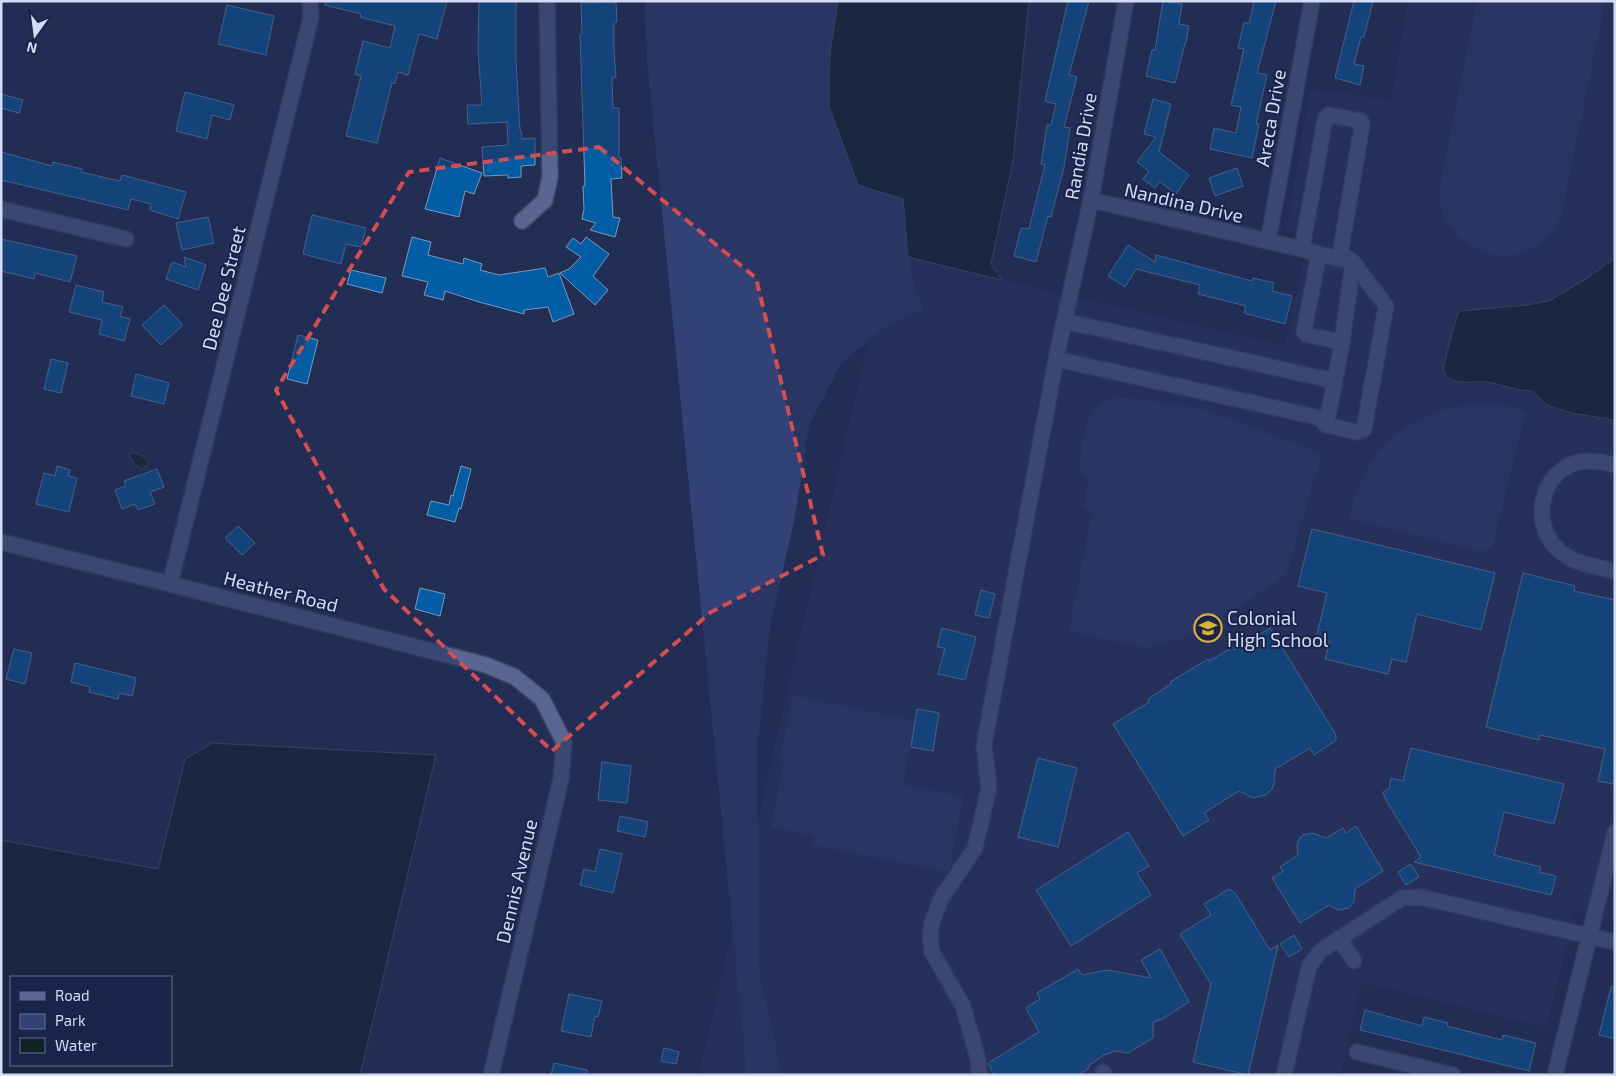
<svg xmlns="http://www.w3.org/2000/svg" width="1616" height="1076" font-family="'Exo 2',sans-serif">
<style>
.built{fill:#293663}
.green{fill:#324176}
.water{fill:#0f2327;stroke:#4a5a65;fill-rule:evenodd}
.building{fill:#015ea4;stroke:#759bc2}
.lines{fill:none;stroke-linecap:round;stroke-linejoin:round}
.minor-casing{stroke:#40486a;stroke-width:18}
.minor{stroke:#586691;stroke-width:15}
.marked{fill:none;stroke:#d54c51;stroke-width:4;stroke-dasharray:10 6;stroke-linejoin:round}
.labels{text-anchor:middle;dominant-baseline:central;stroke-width:4;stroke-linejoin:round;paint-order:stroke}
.street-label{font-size:19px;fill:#d3dbf5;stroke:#1a244a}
.poi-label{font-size:19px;fill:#d3dbf5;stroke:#1a244a;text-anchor:start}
</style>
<rect width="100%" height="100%" fill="#232e55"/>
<path class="built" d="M 1408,1 L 1615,1 L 1615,920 L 1574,911 L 1547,1027 L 1362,982 L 1340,1075 L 699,1075 L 889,252 L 1002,280 L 1285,346 L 1310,232 L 1286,232 L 1310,89 L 1391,100 Z"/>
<path class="green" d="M 645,1 L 838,1 L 830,54 L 829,106 L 858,185 L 903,199 L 911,275 L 923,310 L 883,328 L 841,364 L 809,425 L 795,517 L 770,626 L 757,753 L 759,972 L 782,1075 L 747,1075 L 647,60 Z
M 1477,1 L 1605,1 L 1561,216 C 1533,286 1428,255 1441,181 Z
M 1126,398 L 1199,408 L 1322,453 L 1286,575 L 1195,635 L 1146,648 L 1069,631 L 1092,514 L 1084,507 L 1088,480 L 1079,469 C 1082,450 1083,410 1103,401 C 1110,398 1119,398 1126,398 Z
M 1478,404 C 1494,404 1511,405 1525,413 L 1492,546 L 1481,552 L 1349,519 C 1363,448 1407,410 1478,404 Z
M 793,696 L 915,721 L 903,785 L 963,797 L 949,872 L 813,845 L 815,836 L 771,827 L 784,763 L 779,761 Z"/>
<path class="water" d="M 838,1 L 1029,1 L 1013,161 L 991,264 L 1002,280 L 908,257 L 903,199 L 858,185 L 829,106 L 830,54 Z
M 1615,258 L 1615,420 L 1571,413 L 1547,405 L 1532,391 C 1516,391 1502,384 1486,382 C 1472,381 1460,385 1447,377 L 1443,368 L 1457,315 L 1460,311 L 1527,305 L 1549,301 L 1589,277 Z
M 133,452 C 138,453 146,458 149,461 L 148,465 L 141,469 C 136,466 130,460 129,454 Z
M 212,743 L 436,755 L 360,1075 L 1,1075 L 1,840 L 158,869 L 185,759 ZM 11,977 L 171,977 L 171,1065 L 11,1065 Z"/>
<path class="building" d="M 326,1 L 447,1 L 437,39 L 419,34 L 408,75 L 398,72 L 395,84 L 392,83 L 377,143 L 346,136 L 361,76 L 355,74 L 363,41 L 390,48 L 395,26 L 360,17 L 361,14 L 325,5 Z
M 479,1 L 516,1 L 516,62 L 520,130 L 521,130 L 522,139 L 535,138 L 535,165 L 521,166 L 521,177 L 508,178 L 508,175 L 484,176 L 482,147 L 508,145 L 507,122 L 468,124 L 467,105 L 482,105 L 478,50 Z
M 1068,1 L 1089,1 L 1069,75 L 1077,77 L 1064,127 L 1070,128 L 1064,167 L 1051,217 L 1048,216 L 1036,262 L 1014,256 L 1021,228 L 1029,229 L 1045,165 L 1041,164 L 1047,125 L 1051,125 L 1056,104 L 1045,101 Z
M 1163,1 L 1182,4 L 1179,24 L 1189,26 L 1186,43 L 1185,43 L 1175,83 L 1146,76 L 1152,50 L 1155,50 Z
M 1254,1 L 1276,1 L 1257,73 L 1267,75 L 1256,124 L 1259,124 L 1252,158 L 1210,149 L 1214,128 L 1236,133 L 1241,107 L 1231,105 L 1244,49 L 1238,48 L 1244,22 L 1249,24 Z
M 1354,1 L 1373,1 L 1364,37 L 1361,37 L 1354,64 L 1364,66 L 1360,85 L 1335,78 Z
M 616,2 L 617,22 L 614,23 L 614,52 L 616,77 L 612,78 L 613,108 L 619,108 L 619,158 L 621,158 L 622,178 L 611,179 L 613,217 L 620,218 L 615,237 L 590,230 L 596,223 L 582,219 L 584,209 L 583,186 L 585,186 L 580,34 L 582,34 L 581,3 Z
M 227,5 L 274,16 L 266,55 L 218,44 Z
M 185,92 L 234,105 L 230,120 L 212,115 L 207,139 L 176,131 Z
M 1,94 L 23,100 L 19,113 L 1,108 Z
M 1153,99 L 1171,104 L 1159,152 L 1189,175 L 1176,194 L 1160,182 L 1155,188 L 1143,179 L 1149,171 L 1137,162 L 1156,137 L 1144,134 Z
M 1,152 L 52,166 L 53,162 L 82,169 L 81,172 L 120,181 L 122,175 L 186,192 L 178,219 L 150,210 L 151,204 L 131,199 L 128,210 L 1,180 Z
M 440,158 L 482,173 L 474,194 L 465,191 L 459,217 L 425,209 Z
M 1237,168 L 1243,186 L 1215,196 L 1209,178 Z
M 312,215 L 366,228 L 361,247 L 346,244 L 341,264 L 303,254 Z
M 208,217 L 214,243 L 182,250 L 176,223 Z
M 412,237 L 431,242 L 428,255 L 463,264 L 464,258 L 482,264 L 480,270 L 499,275 L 545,268 L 548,277 L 559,273 L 574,314 L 553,322 L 548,307 L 524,310 L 524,314 L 479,302 L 445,291 L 443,300 L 424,295 L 428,282 L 402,276 Z
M 586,237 L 609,254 L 593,276 L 608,290 L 595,305 L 560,273 L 569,269 L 581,257 L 566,247 L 573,238 L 581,244 Z
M 1,239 L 77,256 L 70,282 L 35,273 L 34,279 L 1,271 Z
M 1128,245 L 1155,262 L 1156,255 L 1252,281 L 1253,278 L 1274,283 L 1272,291 L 1292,296 L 1285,324 L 1244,313 L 1246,306 L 1198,294 L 1200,285 L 1136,269 L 1125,287 L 1108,276 Z
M 184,257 L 206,265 L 198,290 L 166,279 L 172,262 L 186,267 Z
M 351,270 L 386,278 L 382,293 L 347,284 Z
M 76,285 L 104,292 L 102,302 L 123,307 L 120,316 L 130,319 L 124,341 L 99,334 L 102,320 L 69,312 Z
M 164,305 L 183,325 L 161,345 L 142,325 Z
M 298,335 L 318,340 L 307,384 L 287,379 Z
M 51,359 L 68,363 L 61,393 L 44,389 Z
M 136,374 L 169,383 L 164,404 L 131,396 Z
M 57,466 L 70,470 L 68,476 L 77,478 L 69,512 L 36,504 L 44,473 L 55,476 Z
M 461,466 L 471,469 L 461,509 L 459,508 L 455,522 L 427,515 L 431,501 L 449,505 L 451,495 L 453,496 Z
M 157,469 L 164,487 L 150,492 L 155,504 L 138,510 L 135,504 L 122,509 L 115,490 L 126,486 L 124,481 Z
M 238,526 L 255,543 L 242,555 L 225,538 Z
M 1312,529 L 1495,573 L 1481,630 L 1417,614 L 1406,662 L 1392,659 L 1388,674 L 1325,659 L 1330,642 L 1316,638 L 1327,593 L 1298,586 Z
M 1523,573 L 1575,586 L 1574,591 L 1615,600 L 1615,777 L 1613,784 L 1598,781 L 1605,749 L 1540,735 L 1539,740 L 1486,727 Z
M 420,588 L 445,594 L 440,616 L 415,609 Z
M 981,590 L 995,594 L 989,618 L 975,615 Z
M 942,628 L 976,637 L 965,680 L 938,674 L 945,648 L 937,647 Z
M 1270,628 L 1336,735 L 1336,740 L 1332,743 L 1314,755 L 1310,748 L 1275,769 L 1274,784 L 1272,789 L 1266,795 L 1253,798 L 1239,791 L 1204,813 L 1209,820 L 1183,836 L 1113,724 L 1149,702 L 1148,699 L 1171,684 L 1170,682 L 1208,659 L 1209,661 L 1233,647 L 1235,650 Z
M 14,649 L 32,653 L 25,684 L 6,679 Z
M 75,663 L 136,678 L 132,696 L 119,693 L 118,699 L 89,692 L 90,687 L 71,682 Z
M 917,709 L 939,713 L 933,751 L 911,747 Z
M 1411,748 L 1564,784 L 1554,824 L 1504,812 L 1494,855 L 1541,867 L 1539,872 L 1556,876 L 1551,895 L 1414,862 L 1421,857 L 1386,800 L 1383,792 L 1389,789 L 1391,778 L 1403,781 Z
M 1038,758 L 1077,768 L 1058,847 L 1018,837 Z
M 602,762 L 631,766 L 627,803 L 598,800 Z
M 620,816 L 648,822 L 645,837 L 617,831 Z
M 1356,826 L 1383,871 L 1355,889 L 1354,902 L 1349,908 L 1338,910 L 1329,905 L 1300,923 L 1272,878 L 1283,871 L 1280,867 L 1298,855 L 1297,845 L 1300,838 L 1303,835 L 1312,833 L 1326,838 L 1343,828 L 1346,833 Z
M 1128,832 L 1149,866 L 1137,873 L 1151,895 L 1071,946 L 1036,890 Z
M 600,849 L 622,854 L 613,893 L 580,885 L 584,869 L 595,872 Z
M 1411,864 L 1419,877 L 1406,885 L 1398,872 Z
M 1229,889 L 1235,893 L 1270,950 L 1278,945 L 1248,1075 L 1193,1062 L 1211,984 L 1180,934 L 1211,915 L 1204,904 Z
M 1294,935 L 1302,949 L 1289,957 L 1280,944 Z
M 1160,949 L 1189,1002 L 1162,1019 L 1153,1022 L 1153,1038 L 1128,1053 L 1116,1051 L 1104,1055 L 1088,1066 L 1089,1068 L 1079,1075 L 994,1075 L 988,1063 L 1039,1032 L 1026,1008 L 1040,999 L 1037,993 L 1078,969 L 1082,975 L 1107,970 L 1151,978 L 1141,960 Z
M 1611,987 L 1615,987 L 1615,1039 L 1599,1035 Z
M 569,994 L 602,1001 L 598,1017 L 595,1016 L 591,1037 L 561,1031 Z
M 1365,1010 L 1422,1026 L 1424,1017 L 1448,1023 L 1447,1026 L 1502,1040 L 1503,1035 L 1536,1043 L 1529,1071 L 1360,1030 Z
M 664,1048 L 679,1052 L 676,1064 L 661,1061 Z
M 554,1063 L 587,1070 L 587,1075 L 551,1075 Z"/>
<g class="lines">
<g class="minor-casing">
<path id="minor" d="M 1091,200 L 1302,249
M 1,209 L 126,239
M 522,221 L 545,200 L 550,177 L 547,1
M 1268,242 L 1312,1
M 1319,254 L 1353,262 L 1342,342
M 1056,359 L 1321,418 L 1326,425 L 1356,432 L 1364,429 L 1386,306 L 1353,262 L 1343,255 L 1341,249 L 1362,125 L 1361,121 L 1329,115 L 1325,119 L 1302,249 L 1319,254 L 1304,331 L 1307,335 L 1342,342 L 1335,381 L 1064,321
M 1326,425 L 1335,381
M 1615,465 C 1599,461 1581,458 1566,467 C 1537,484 1533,531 1561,552 C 1575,564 1597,567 1615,571
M 1,542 L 170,584 L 486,665 L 515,677 L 542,699 L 564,742 L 561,779 L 491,1075
M 170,584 L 311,17 L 310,1
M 1339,938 L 1354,961
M 1357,1052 L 1453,1075
M 1103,1072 L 1105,1075
M 979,1075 L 978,1059 L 963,1006 L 932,952 L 930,937 L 932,922 L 942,897 L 975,848 L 989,787 L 984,745 L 1058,349 L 1091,200 L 1126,1
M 1284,1075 L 1309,967 L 1320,951 L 1402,898 L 1420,897 L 1615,942
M 1555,1075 L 1615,832"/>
</g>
<use href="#minor" class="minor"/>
</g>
<path d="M0 0H1616V1076H0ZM 599,147 L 756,278 L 823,555 L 711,612 L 552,751 L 384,589 L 276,390 L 409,172 Z" fill="#232e55" fill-opacity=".55" fill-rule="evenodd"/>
<path class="marked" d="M 599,147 L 756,278 L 823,555 L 711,612 L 552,751 L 384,589 L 276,390 L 409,172 Z"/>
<defs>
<g id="school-ring" transform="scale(1.4375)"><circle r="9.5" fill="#1a244a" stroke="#dbb233" stroke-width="1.5"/><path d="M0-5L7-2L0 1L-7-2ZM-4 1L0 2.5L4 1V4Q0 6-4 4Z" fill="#dbb233"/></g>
</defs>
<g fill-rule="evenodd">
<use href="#school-ring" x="1208" y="628"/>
</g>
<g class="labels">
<g class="street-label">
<text transform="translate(1270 118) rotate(-80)">Areca Drive</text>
<text transform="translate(1080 146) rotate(-80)">Randia Drive</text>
<text transform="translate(1184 202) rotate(13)">Nandina Drive</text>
<text transform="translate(223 288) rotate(-76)">Dee Dee Street</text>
<text transform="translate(281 591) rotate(14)">Heather Road</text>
<text transform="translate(516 881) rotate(-77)">Dennis Avenue</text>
</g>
<g class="poi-label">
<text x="1227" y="617">Colonial<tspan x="1227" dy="22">High School</tspan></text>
</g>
</g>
<rect width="1616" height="1076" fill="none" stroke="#d3dbf5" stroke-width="5"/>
<rect x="10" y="976" width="162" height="90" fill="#1a244a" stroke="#646d8e"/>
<rect x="20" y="992" width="25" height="8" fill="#586691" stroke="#646d8e"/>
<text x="55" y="1001" font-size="15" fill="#d3dbf5">Road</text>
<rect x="20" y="1014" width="25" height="15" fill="#324176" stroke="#646d8e"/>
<text x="55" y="1026" font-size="15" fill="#d3dbf5">Park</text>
<rect x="20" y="1038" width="25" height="15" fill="#0f2327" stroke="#646d8e"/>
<text x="55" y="1051" font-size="15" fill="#d3dbf5">Water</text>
<g transform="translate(35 35) rotate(194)" stroke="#1a244a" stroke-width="4" paint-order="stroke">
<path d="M0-4L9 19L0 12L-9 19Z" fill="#d3dbf5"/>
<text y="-8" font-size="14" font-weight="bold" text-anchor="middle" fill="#d3dbf5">N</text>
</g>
</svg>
